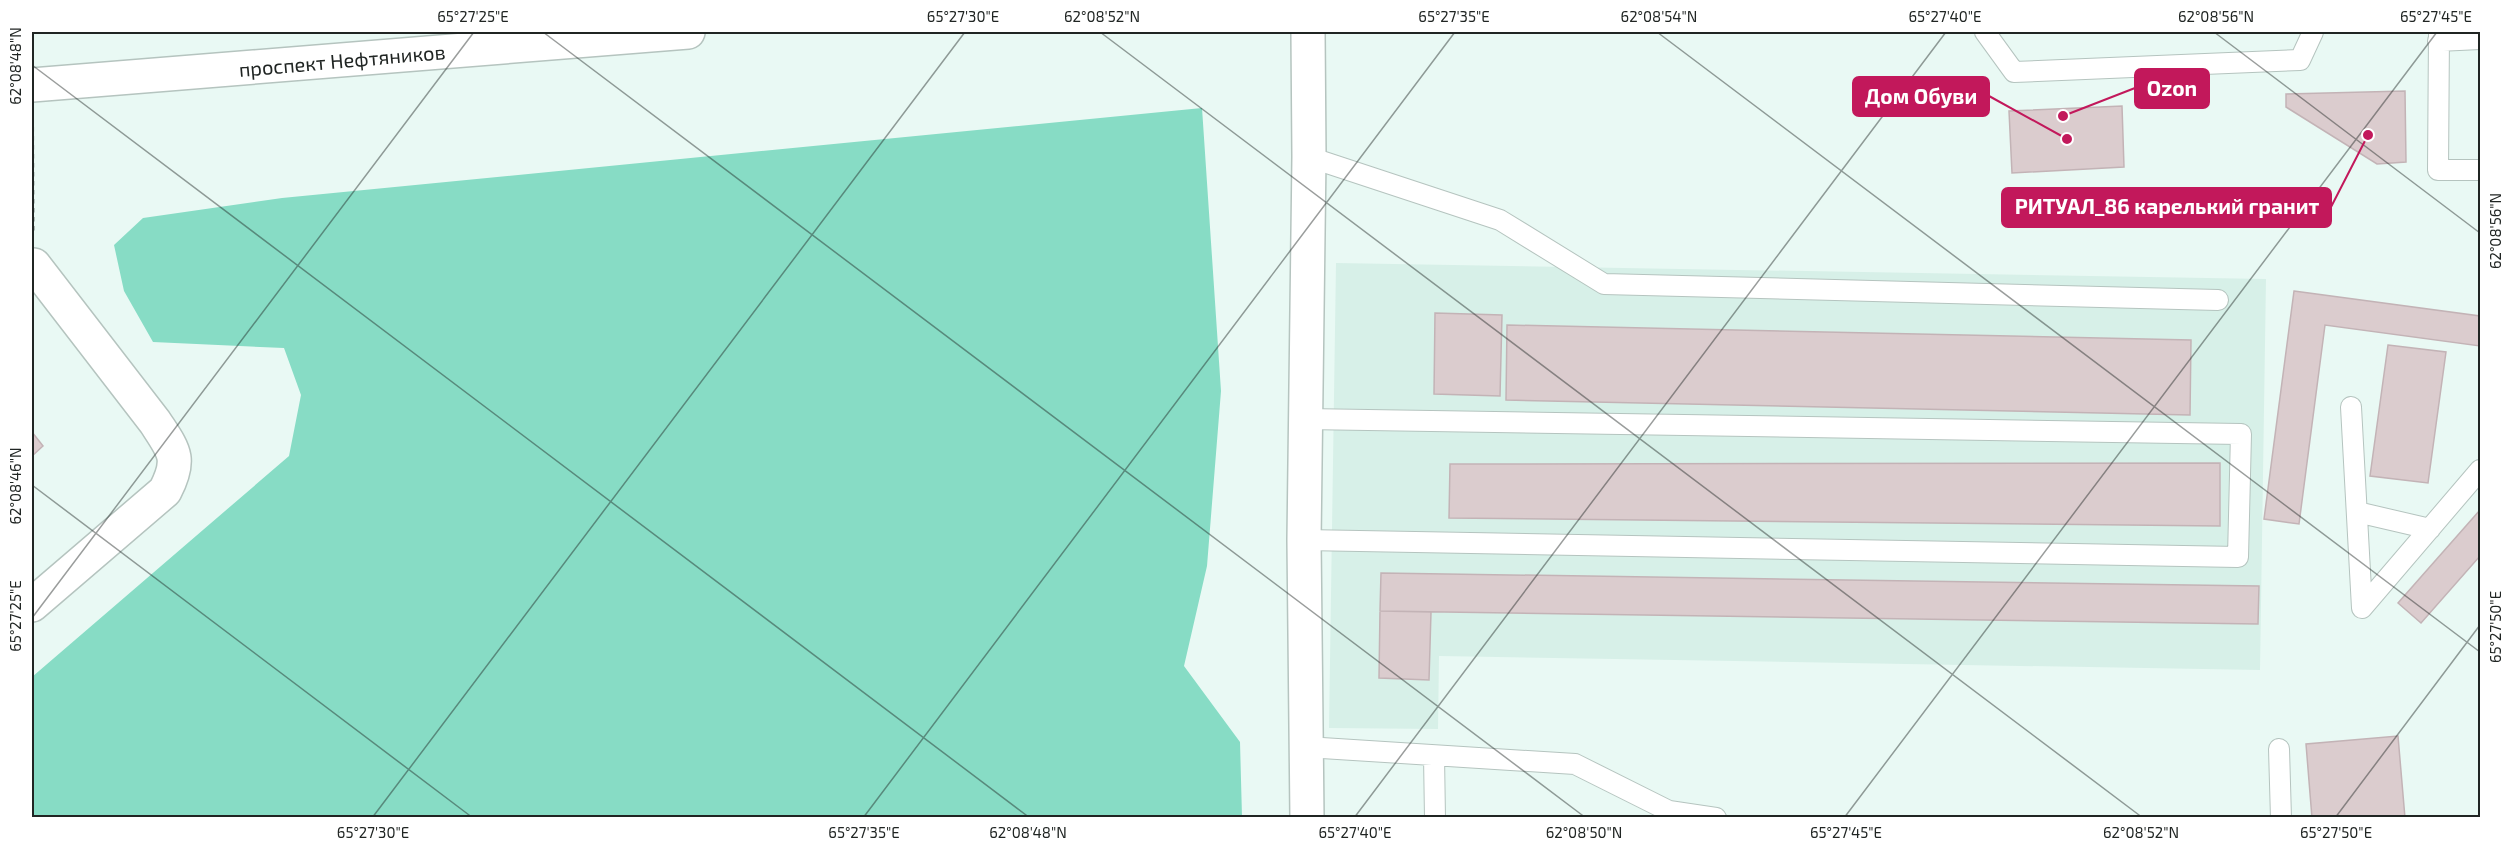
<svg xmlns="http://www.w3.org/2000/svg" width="2512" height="849" font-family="'Exo 2',sans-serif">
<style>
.built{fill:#d7f0e8}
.green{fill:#87dcc5}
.building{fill:#dbccce;stroke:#c3b3b6;stroke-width:1.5}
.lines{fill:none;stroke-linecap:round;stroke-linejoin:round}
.service-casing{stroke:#b5c4bf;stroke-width:22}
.minor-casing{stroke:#b5c4bf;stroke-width:36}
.secondary-casing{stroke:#b5c4bf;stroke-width:36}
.path{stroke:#aab7b3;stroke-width:4;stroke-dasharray:4.5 4.5;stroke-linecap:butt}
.service{stroke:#fff;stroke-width:20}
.minor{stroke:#fff;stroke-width:33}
.secondary{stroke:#fff;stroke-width:33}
.ticks{fill:none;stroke:#202523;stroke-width:1.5;stroke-opacity:0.45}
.labels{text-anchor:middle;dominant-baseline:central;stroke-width:5;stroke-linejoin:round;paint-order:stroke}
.street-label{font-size:20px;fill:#202523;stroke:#fff}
.leader{fill:none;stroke:#c2185b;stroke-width:2}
.callout-dot{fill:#c2185b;stroke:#fff;stroke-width:2}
.callout{fill:#c2185b;stroke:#c2185b;stroke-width:2}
.callout-label{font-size:21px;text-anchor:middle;font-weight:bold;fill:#fff}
.neatline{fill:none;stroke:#202523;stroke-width:2}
.ticks-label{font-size:15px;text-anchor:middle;fill:#202523}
</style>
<rect width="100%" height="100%" fill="#e9f9f4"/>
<path class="built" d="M 1336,263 L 2266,279 L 2260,670 L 1439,656 L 1438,729 L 1329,728 Z"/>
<path class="green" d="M 1202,108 L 1221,391 L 1207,566 L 1184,666 L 1240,742 L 1242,817 L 32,817 L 32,677 L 289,456 L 301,395 L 284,348 L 153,342 L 124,291 L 114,245 L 143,218 L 282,198 Z"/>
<path class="building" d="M 2405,91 L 2406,162 L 2377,164 L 2286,107 L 2286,94 Z
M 2122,106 L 2124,167 L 2012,173 L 2009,111 Z
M 2294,291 L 2480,316 L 2480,346 L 2325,325 L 2299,524 L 2264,519 Z
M 1435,313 L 1502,315 L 1500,396 L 1434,394 Z
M 1507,325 L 2191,340 L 2190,415 L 1506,400 Z
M 2388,345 L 2446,352 L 2428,483 L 2370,476 Z
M 32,432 L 43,446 L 32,456 Z
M 2220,463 L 2220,526 L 1449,518 L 1450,464 Z
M 2480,510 L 2480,556 L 2421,623 L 2398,603 Z
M 1381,573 L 2259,586 L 2258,624 L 1380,611 Z
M 1380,611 L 1431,612 L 1429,680 L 1379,678 Z
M 2398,736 L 2405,818 L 2312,818 L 2306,744 Z"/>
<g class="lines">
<g class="service-casing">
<path id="service" d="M 1985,32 L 2014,72 L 2300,60 L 2313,32
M 2439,32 L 2438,170 L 2480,170
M 2438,41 L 2480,39
M 1309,157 L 1500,220 L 1604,284 L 2218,300
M 2351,407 L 2362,608 L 2480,470
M 2357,512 L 2430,529
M 1304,540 L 2238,557 L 2241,434 L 1305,419
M 1306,747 L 1575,764 L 1669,811 L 1716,818
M 2279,749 L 2281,818
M 1434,756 L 1435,818"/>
</g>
<g class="minor-casing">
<path id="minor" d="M 32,605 L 165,491 C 182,458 174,451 155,422 L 34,265
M 1307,818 L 1304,540 L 1309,157 L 1308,32"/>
</g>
<g class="secondary-casing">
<path id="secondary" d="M 32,85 L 688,32"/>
</g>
<path class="path" d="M 32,118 L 33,231"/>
<use href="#service" class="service"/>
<use href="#minor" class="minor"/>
<use href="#secondary" class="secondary"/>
</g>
<path class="ticks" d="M 543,32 L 1586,818M 1100,32 L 2143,818M 1657,32 L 2480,652M 2214,32 L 2480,233M 32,65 L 1030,818M 32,485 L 473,818M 32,618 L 474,32M 372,818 L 965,32M 863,818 L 1455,32M 1354,818 L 1946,32M 1844,818 L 2437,32M 2335,818 L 2480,625"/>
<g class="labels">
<g class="street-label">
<text transform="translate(342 60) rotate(-5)">проспект Нефтяников</text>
</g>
</g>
<path class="leader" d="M2063 116L2135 88M2067 139L1989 96M2368 135L2331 207"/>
<g class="callout-dot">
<circle cx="2063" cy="116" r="6"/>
<circle cx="2067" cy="139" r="6"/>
<circle cx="2368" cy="135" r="6"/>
</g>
<g class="callout">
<rect x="2135" y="69" width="74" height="39" rx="6"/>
<rect x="1853" y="77" width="136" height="39" rx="6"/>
<rect x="2002" y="188" width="329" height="39" rx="6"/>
</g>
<g class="callout-label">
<text x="2172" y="96">Ozon</text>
<text x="1921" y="104">Дом Обуви</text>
<text x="2167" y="214">РИТУАЛ_86 карелький гранит</text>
</g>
<rect width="2512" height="849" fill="none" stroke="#ffffff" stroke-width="66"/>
<rect x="33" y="33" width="2446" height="783" class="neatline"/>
<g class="ticks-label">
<text x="473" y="22">65°27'25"E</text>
<text x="963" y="22">65°27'30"E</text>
<text x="1102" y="22">62°08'52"N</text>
<text x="1454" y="22">65°27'35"E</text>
<text x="1659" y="22">62°08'54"N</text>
<text x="1945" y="22">65°27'40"E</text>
<text x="2216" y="22">62°08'56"N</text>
<text x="2436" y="22">65°27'45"E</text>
<text transform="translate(16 66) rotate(-90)" y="5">62°08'48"N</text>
<text transform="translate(2496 231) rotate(-90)" y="5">62°08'56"N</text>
<text transform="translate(16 486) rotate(-90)" y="5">62°08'46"N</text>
<text transform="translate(16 616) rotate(-90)" y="5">65°27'25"E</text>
<text transform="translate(2496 627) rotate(-90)" y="5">65°27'50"E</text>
<text x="373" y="838">65°27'30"E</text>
<text x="864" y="838">65°27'35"E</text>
<text x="1028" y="838">62°08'48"N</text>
<text x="1355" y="838">65°27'40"E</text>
<text x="1584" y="838">62°08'50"N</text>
<text x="1846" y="838">65°27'45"E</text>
<text x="2141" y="838">62°08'52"N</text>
<text x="2336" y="838">65°27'50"E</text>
</g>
</svg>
